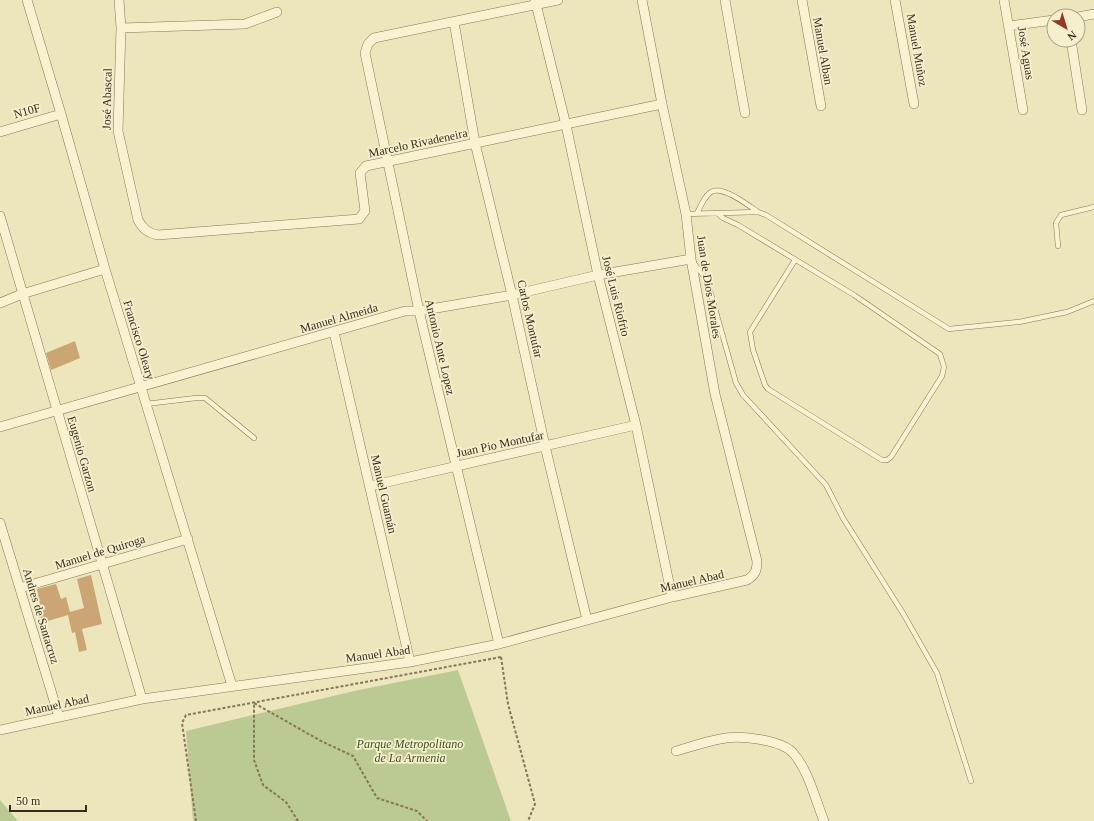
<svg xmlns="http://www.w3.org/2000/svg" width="1094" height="821" font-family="Georgia,serif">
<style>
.green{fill:#bbca92}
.building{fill:#cba573}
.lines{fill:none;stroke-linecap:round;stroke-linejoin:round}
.service-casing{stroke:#857657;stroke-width:5.5}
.minor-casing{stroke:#857657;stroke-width:10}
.path{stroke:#857657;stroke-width:2;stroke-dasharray:3 2;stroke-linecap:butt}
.service{stroke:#f8f2d0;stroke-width:4.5}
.minor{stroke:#f8f2d0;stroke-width:9}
.labels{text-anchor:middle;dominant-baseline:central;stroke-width:3.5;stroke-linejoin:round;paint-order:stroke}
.street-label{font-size:12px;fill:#342b1b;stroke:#f5efcd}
.park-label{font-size:12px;font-style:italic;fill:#3e5022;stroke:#f5efcd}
</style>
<rect width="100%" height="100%" fill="#ede6bd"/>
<path class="green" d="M 458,670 L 511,821 L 193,821 L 186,731 L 354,691 Z
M 0,800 L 18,821 L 0,821 Z"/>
<path class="building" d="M 75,341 L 80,358 L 51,370 L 46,353 Z
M 91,575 L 102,624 L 82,629 L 87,650 L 79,652 L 75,632 L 72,633 L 68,615 L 41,623 L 36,606 L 40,605 L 37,589 L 56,584 L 61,599 L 66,597 L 70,612 L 84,608 L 77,579 Z"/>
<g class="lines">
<g class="service-casing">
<path id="service" d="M 697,213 C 701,206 705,194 713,191 C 725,187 748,205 758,212
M 717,213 L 723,218 L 738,225 L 854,295 L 940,354 L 944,367 L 942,376 L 891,457 L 887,460 L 882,460 L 768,389 L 765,385 L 753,350 L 750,332 L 795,260
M 686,214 L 758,212 L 766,215 L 949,329 L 1019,322 L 1067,312 L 1094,301
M 1058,246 L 1056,223 L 1061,215 L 1094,207
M 693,262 L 707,280 L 736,383 L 743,395 L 826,485 L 843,518 L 904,615 L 937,673 L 971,781
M 146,404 L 196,398 L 205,398 L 254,438"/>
</g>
<g class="minor-casing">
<path id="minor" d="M 27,0 L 61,114 L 105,269 L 232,686
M 119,0 L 121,28 L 118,131 L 138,220 C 143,229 148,233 158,235 L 359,219 L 365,211 L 360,173 L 366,166 L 662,104
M 535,0 L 566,125 L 598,275 L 636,425 L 672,597
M 725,0 L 745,113
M 802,0 L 821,106
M 895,0 L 914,104
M 1004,0 L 1023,110
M 1078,17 L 1094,14
M 454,22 L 475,143 L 512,295 L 545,446 L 587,620
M 1009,26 L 1054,20
M 121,28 L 245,24 L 277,12
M 1071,40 L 1082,110
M 0,132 L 61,114
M 0,216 L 142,699
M 0,303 L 22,294 L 105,269
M 334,332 L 410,662
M 0,427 L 405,311 L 419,311 L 512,295 L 598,275 L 691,259
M 370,486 L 636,425
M 0,523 L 59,717
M 20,588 L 188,539
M 499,644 L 419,311 L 365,53 L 368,44 L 374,38 L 558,0
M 0,730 L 142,699 L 410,662 L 499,644 L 672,597 L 747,580 C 755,575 757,571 757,561 L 715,394 L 691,259 L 686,214 L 662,104 L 642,0
M 676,751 C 690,747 705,742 720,739 C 738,735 782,739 794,754 C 809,772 815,799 824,821"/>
</g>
<path class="path" d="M 501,657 L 508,704 L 535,804 L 528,821
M 196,821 L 182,723 L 186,715 L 501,657
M 298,821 L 286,802 L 263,785 L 254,760 L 254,703 L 321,741 L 353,756 L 377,798 L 417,811 L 427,821"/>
<use href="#service" class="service"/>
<use href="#minor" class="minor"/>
</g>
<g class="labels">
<g class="street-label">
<text transform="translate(917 50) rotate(80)">Manuel Muñoz</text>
<text transform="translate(823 51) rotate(80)">Manuel Alban</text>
<text transform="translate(1026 53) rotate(81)">José Aguas</text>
<text transform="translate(107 99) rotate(-89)">José Abascal</text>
<text transform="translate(27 111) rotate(-16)">N10F</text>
<text transform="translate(418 143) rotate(-12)">Marcelo Rivadeneira</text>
<text transform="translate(709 287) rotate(81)">Juan de Dios Morales</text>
<text transform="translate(616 296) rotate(76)">José Luis Riofrio</text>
<text transform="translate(339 318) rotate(-16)">Manuel Almeida</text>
<text transform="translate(530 319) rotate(77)">Carlos Montufar</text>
<text transform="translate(139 340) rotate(73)">Francisco Oleary</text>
<text transform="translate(440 347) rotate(77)">Antonio Ante Lopez</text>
<text transform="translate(500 444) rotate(-12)">Juan Pio Montufar</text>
<text transform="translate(82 454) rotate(74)">Eugenio Garzon</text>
<text transform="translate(384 494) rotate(77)">Manuel Guamán</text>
<text transform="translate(100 552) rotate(-17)">Manuel de Quiroga</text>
<text transform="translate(692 581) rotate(-13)">Manuel Abad</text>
<text transform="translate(41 616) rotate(73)">Andres de Santacruz</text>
<text transform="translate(378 654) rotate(-8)">Manuel Abad</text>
<text transform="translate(57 705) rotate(-12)">Manuel Abad</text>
</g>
<g class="park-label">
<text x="410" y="744">Parque Metropolitano<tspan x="410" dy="14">de La Armenia</tspan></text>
</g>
</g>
<g transform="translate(1066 28) rotate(142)"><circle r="19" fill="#f5efcd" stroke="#a8a186"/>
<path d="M0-3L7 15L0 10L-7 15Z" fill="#933727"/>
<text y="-6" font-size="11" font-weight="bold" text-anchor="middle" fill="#342b1b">N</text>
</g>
<path d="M10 805v6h76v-6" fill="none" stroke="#342b1b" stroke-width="2"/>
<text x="16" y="805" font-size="12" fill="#342b1b" stroke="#f5efcd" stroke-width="3" paint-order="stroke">50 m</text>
</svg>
